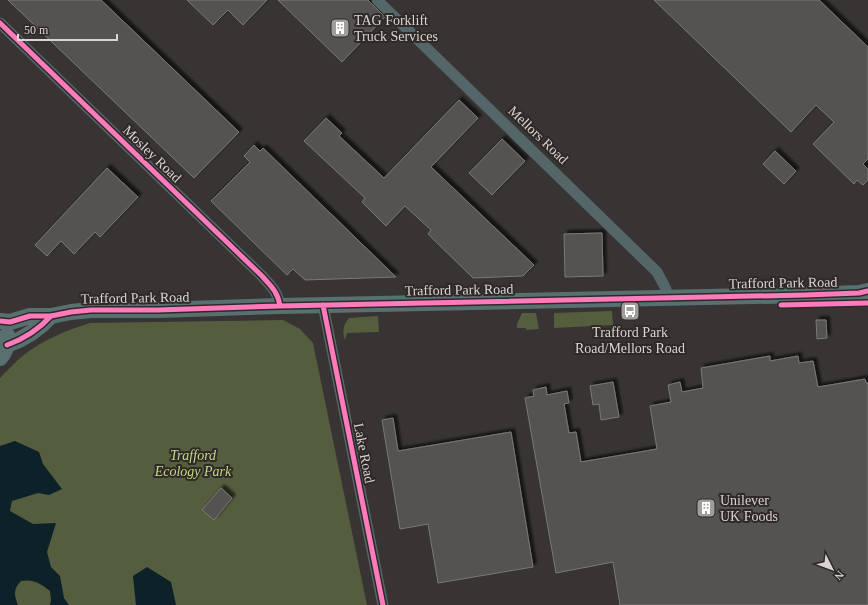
<svg xmlns="http://www.w3.org/2000/svg" width="868" height="605" font-family="'Times New Roman',serif">
<style>
.green{fill:#555d3f}
.water{fill:#0c2128}
.building{fill:#545251;stroke:#7b7878;filter:url(#shadow)}
.lines{fill:none;stroke-linecap:round;stroke-linejoin:round}
.street{stroke:#546668;stroke-width:11}
.secondary{stroke:#597071;stroke-width:16}
.cycleway-casing{stroke:#2f2927;stroke-width:8}
.cycleway{stroke:#fd7abc;stroke-width:5}
.labels{text-anchor:middle;dominant-baseline:central;stroke-width:4;stroke-linejoin:round;paint-order:stroke}
.poi-label{font-size:14px;fill:#d8d5d3;stroke:#2f2927;text-anchor:start}
.street-label{font-size:14px;fill:#d8d5d3;stroke:#2f2927}
.park-label{font-size:14px;font-style:italic;fill:#c4d984;stroke:#2f2927}
</style>
<defs>
<filter id="shadow"><feDropShadow dx="3.5" dy="-3.5" stdDeviation="1" flood-color="#0009"/></filter>
</defs>
<rect width="100%" height="100%" fill="#373433"/>
<path class="green" d="M 612,311 L 613,325 L 554,328 L 554,313 Z
M 522,313 L 536,313 L 539,329 L 526,330 L 526,328 L 517,328 L 517,324 Z
M 378,316 L 379,332 L 347,333 L 345,340 C 342,331 343,325 349,318 Z
M 283,320 L 300,329 L 313,343 L 367,605 L 0,605 L 0,378 C 8,370 16,361 25,354 C 45,339 65,331 90,323 Z"/>
<path class="water" d="M 15,441 L 39,452 L 43,464 L 62,489 L 49,495 L 38,493 L 12,501 L 10,511 L 33,524 L 56,523 L 47,552 L 51,567 L 60,576 L 64,598 L 69,605 L 50,605 L 51,600 L 50,591 C 40,583 33,579 21,581 C 13,589 14,595 18,605 L 0,605 L 0,446 Z
M 147,567 L 171,582 L 176,605 L 136,605 L 133,576 Z"/>
<path class="building" d="M 8,0 L 101,0 L 239,132 L 194,178 Z
M 187,0 L 267,0 L 243,25 L 228,10 L 213,25 Z
M 278,0 L 368,0 L 385,17 L 342,62 Z
M 654,0 L 819,0 L 868,47 L 868,159 L 863,164 L 868,169 L 868,180 L 863,185 L 857,180 L 854,184 L 813,144 L 834,122 L 816,105 L 791,132 Z
M 459,100 L 478,118 L 431,167 L 534,265 L 523,276 L 473,278 L 428,234 L 431,230 L 405,206 L 386,226 L 362,202 L 365,198 L 304,141 L 326,118 L 342,133 L 339,136 L 384,178 Z
M 502,139 L 525,161 L 492,195 L 469,173 Z
M 254,145 L 260,151 L 263,148 L 396,277 L 305,280 L 293,269 L 287,275 L 211,201 L 250,162 L 244,156 Z
M 775,151 L 796,171 L 784,184 L 763,164 Z
M 107,168 L 138,197 L 100,237 L 95,232 L 74,254 L 61,241 L 47,256 L 35,245 Z
M 602,233 L 603,276 L 565,277 L 564,234 Z
M 816,320 L 826,320 L 827,338 L 817,339 Z
M 770,356 L 770,361 L 798,356 L 799,363 L 813,361 L 818,387 L 865,379 L 866,383 L 868,383 L 868,605 L 620,605 L 613,562 L 556,573 L 525,398 L 534,396 L 533,390 L 546,387 L 547,395 L 567,391 L 569,403 L 564,404 L 569,433 L 576,432 L 581,462 L 657,449 L 650,406 L 671,402 L 668,385 L 680,382 L 682,392 L 703,388 L 701,368 Z
M 613,382 L 619,417 L 601,420 L 599,404 L 593,405 L 590,386 Z
M 393,418 L 398,451 L 511,432 L 533,567 L 438,583 L 428,524 L 400,529 L 382,420 Z
M 221,488 L 232,498 L 214,520 L 202,510 Z"/>
<g class="lines">
<path class="street" d="M 377,0 L 657,272 L 666,289 L 666,297
M 0,23 L 262,276 C 271,286 278,292 280,306
M 323,305 L 383,605"/>
<path class="secondary" d="M 0,321 L 10,322 L 30,316 L 51,316 L 71,312 L 91,310 L 158,310 L 280,306 L 805,295 L 859,293 L 868,291
M 7,345 C 24,339 39,329 51,316
M 0,358 C 6,351 8,344 7,335"/>
<g class="cycleway-casing">
<path id="cycleway" d="M 0,23 L 262,276 C 271,286 278,292 280,306
M 323,305 L 383,605
M 781,305 L 868,303
M 0,321 L 10,322 L 30,316 L 51,316 L 71,312 L 91,310 L 158,310 L 280,306 L 805,295 L 859,293 L 868,291
M 7,345 C 24,339 39,329 51,316"/>
</g>
<use href="#cycleway" class="cycleway"/>
</g>
<defs>
<g id="building-square" transform="scale(1)"><rect x="-9" y="-9" width="18" height="18" rx="4" fill="#a09d9b" stroke="#2f2927"/><path d="M-4-6H4V6H1V3H-1V6H-4ZM-2.5-4.3h1.7v1.8h-1.7ZM.8-4.3h1.7v1.8H.8ZM-2.5-1h1.7V.8h-1.7ZM.8-1h1.7V.8H.8Z" fill="#fff"/></g>
<g id="bus-square" transform="scale(1)"><rect x="-9" y="-9" width="18" height="18" rx="4" fill="#a09d9b" stroke="#2f2927"/><path d="M-5-6H5V4H4V6H2V4H-2V6H-4V4H-5ZM-3.5-4V0h7V-4ZM-3.5 1.2v1.5H-2V1.2ZM2 1.2v1.5H3.5V1.2Z" fill="#fff"/></g>
</defs>
<g fill-rule="evenodd">
<use href="#building-square" x="340" y="28"/>
<use href="#bus-square" x="630" y="311"/>
<use href="#building-square" x="706" y="508"/>
</g>
<g class="labels">
<g class="poi-label">
<text x="354" y="20">TAG Forklift<tspan x="354" dy="16">Truck Services</tspan></text>
<text x="630" y="332" text-anchor="middle">Trafford Park<tspan x="630" dy="16">Road/Mellors Road</tspan></text>
<text x="720" y="500">Unilever<tspan x="720" dy="16">UK Foods</tspan></text>
</g>
<g class="street-label">
<text transform="translate(538 135) rotate(44)">Mellors Road</text>
<text transform="translate(152 154) rotate(44)">Mosley Road</text>
<text transform="translate(783 283) rotate(-1)">Trafford Park Road</text>
<text transform="translate(459 290) rotate(-1)">Trafford Park Road</text>
<text transform="translate(135 298) rotate(-1)">Trafford Park Road</text>
<text transform="translate(364 453) rotate(79)">Lake Road</text>
</g>
<g class="park-label">
<text x="193" y="455">Trafford<tspan x="193" dy="16">Ecology Park</tspan></text>
</g>
</g>
<g transform="translate(832 569) rotate(132)" stroke="#2f2927" stroke-width="3" paint-order="stroke">
<path d="M0-3L7 15L0 10L-7 15Z" fill="#d8d5d3"/>
<text y="-6" font-size="11" font-weight="bold" text-anchor="middle" fill="#d8d5d3">N</text>
</g>
<path d="M18 34v6h99v-6" fill="none" stroke="#d8d5d3" stroke-width="2"/>
<text x="24" y="34" font-size="12" fill="#d8d5d3" stroke="#2f2927" stroke-width="3" paint-order="stroke">50 m</text>
</svg>
